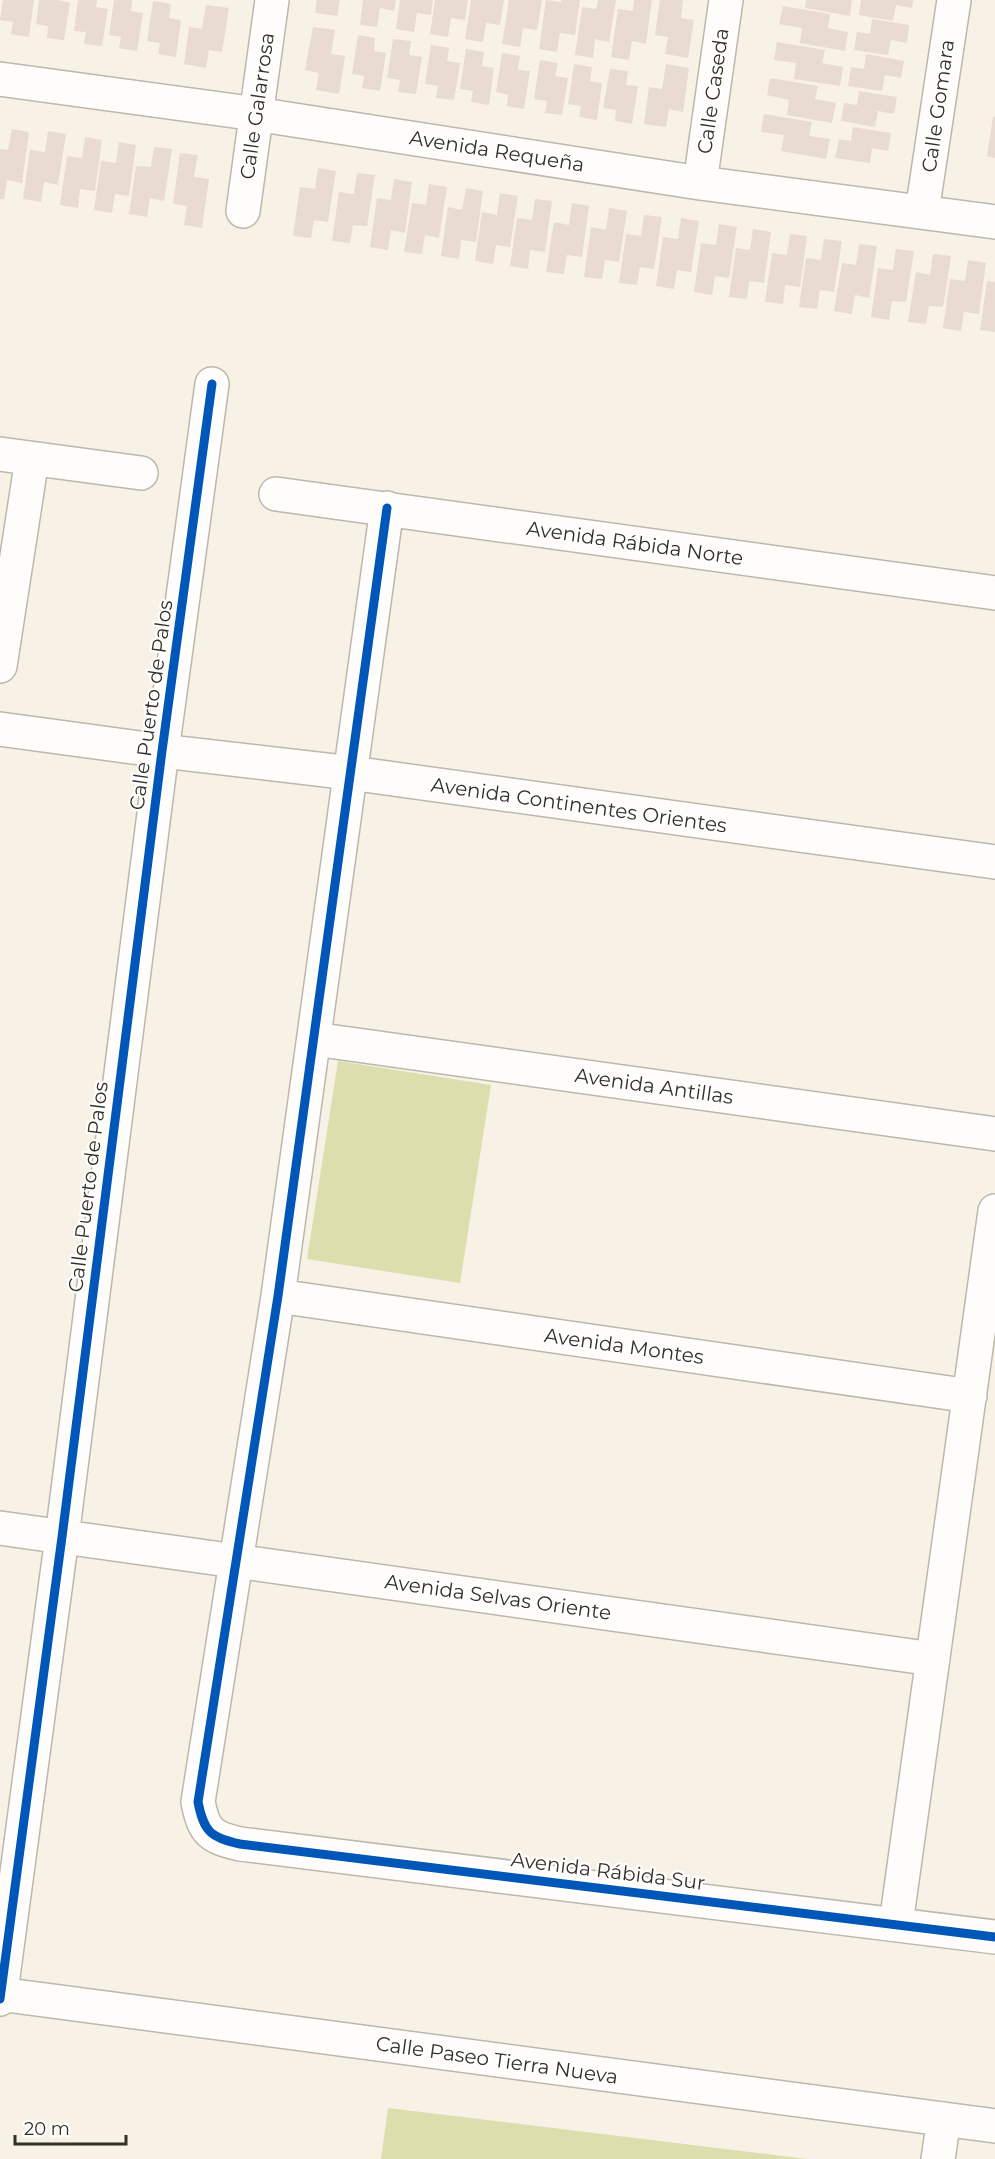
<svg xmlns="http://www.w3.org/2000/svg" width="995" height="2159" font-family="Montserrat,sans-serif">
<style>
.green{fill:#dcdead}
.building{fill:#e9dbd1}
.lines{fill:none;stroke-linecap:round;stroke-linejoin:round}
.minor-casing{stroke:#bcb8ad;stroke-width:36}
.minor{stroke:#fefdfb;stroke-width:33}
.cycleway-casing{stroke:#fff;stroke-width:13}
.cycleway{stroke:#0057b8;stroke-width:9}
.labels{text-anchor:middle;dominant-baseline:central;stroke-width:4.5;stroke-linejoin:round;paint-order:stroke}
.street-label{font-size:20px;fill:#333026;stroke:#fff}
</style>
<rect width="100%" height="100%" fill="#f7f2e5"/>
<path class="green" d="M 338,1061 L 491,1085 L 460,1283 L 307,1259 Z
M 388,2108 L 808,2159 L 381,2159 Z"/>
<path class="building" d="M 3,0 L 34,0 L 29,37 L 11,34 L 13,22 L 0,20 Z
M 39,0 L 58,0 L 70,3 L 64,40 L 47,38 L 48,26 L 36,24 Z
M 78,0 L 97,0 L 96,7 L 108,9 L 102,46 L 84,44 L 86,32 L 74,31 Z
M 114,0 L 132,0 L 131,11 L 143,13 L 137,51 L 119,48 L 121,37 L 109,35 Z
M 317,0 L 340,0 L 337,16 L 315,13 Z
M 363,0 L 396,0 L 394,11 L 380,8 L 377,27 L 360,25 Z
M 400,0 L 433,0 L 431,15 L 417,13 L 414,32 L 396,29 Z
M 435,0 L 468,0 L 465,20 L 451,18 L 448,37 L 430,34 Z
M 471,0 L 504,0 L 500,25 L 486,23 L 483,42 L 465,39 Z
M 509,0 L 542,0 L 537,30 L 523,28 L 520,47 L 502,44 Z
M 546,0 L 561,2 L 561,0 L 580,0 L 575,35 L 560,33 L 557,52 L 539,49 Z
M 598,0 L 616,0 L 609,42 L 595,39 L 593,58 L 575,55 L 582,7 L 596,9 Z
M 634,0 L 652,0 L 646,44 L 632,41 L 629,60 L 611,57 L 618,9 L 633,11 Z
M 660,0 L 683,0 L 681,18 L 694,20 L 688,58 L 665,54 L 668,37 L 655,35 Z
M 806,0 L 852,0 L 850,16 L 805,8 Z
M 861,0 L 913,0 L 912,8 L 896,5 L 893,21 L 859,15 Z
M 153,1 L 171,4 L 169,18 L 181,20 L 176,57 L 158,54 L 160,43 L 147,41 Z
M 206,5 L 229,8 L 222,52 L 209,50 L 206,68 L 184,64 L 189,27 L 202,29 Z
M 783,6 L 830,14 L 828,28 L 848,32 L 845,51 L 800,43 L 802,28 L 779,24 Z
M 872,19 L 909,25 L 907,43 L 891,40 L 888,55 L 854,50 L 857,32 L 870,34 Z
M 313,27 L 335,30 L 331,54 L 345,56 L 339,94 L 316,90 L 319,73 L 305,70 Z
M 358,35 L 375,38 L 374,51 L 386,53 L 380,91 L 362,88 L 364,76 L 352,74 Z
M 393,39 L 411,41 L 409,55 L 422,57 L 416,94 L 398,92 L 400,80 L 387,78 Z
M 777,42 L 825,50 L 822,63 L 843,67 L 840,86 L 794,79 L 796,63 L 774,60 Z
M 431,45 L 449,48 L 447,61 L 460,63 L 454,100 L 436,98 L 438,86 L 425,84 Z
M 466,49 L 484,52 L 482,66 L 494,68 L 489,105 L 471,102 L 473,91 L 460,89 Z
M 502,53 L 520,56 L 518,70 L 530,71 L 524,109 L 507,106 L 508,95 L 496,92 Z
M 866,54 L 904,61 L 901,78 L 885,75 L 882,91 L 848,86 L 851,67 L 864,69 Z
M 540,60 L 558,63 L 555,76 L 568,78 L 562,115 L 545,113 L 547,101 L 534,99 Z
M 574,64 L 592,67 L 590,81 L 602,83 L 597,120 L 579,117 L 581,106 L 568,104 Z
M 666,64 L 689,68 L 683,112 L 669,109 L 666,127 L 644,124 L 649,87 L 662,89 Z
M 610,69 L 628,71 L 626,85 L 638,86 L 632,124 L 615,121 L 616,110 L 603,108 Z
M 770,78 L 818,86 L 815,99 L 836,103 L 832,123 L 787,115 L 789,100 L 767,95 Z
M 859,91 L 897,97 L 894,114 L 878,111 L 875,127 L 841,121 L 844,103 L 857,105 Z
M 764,114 L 812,122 L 809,136 L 830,139 L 826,159 L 781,151 L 784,135 L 761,132 Z
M 993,117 L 995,117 L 995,158 L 987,156 Z
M 853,127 L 891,133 L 888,151 L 872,148 L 870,163 L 835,158 L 839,139 L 851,141 Z
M 12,129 L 29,132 L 22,183 L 7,180 L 4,199 L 0,199 L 0,149 L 8,150 Z
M 48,131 L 66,134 L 58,185 L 44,182 L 41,202 L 23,199 L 30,150 L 45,152 Z
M 85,137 L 102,140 L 95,191 L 80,189 L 78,208 L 60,205 L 67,156 L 82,158 Z
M 119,142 L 136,145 L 129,196 L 115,194 L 112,213 L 94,210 L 101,161 L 116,163 Z
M 154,147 L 172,149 L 164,201 L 150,198 L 147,217 L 129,214 L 136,166 L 151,167 Z
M 180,153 L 198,155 L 194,177 L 209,179 L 202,228 L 184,225 L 187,206 L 173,204 Z
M 318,168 L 336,171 L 328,222 L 314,220 L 311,238 L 293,236 L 300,187 L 315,189 Z
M 357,173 L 375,175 L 367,226 L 353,225 L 350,243 L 332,241 L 339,192 L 354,194 Z
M 394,179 L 412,182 L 405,233 L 391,230 L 388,250 L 370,247 L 377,198 L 391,200 Z
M 429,184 L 447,187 L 439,238 L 425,235 L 422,254 L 404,252 L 412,203 L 426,205 Z
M 466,188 L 483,191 L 476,242 L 461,240 L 459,259 L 441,256 L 448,207 L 462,210 Z
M 500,193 L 518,196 L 510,247 L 496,245 L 493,264 L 475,261 L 482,212 L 497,215 Z
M 535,199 L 552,201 L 545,252 L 530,250 L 528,269 L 510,266 L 517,218 L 532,220 Z
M 572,203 L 589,206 L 582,257 L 567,255 L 564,274 L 546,272 L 554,222 L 569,225 Z
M 609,208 L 627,211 L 619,262 L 605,260 L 602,279 L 584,277 L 591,227 L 606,230 Z
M 644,215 L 662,217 L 654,269 L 640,267 L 637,285 L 619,283 L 626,234 L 641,236 Z
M 681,218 L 699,221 L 691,272 L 677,270 L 674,289 L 656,286 L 663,237 L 678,239 Z
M 719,224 L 737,227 L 729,278 L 715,276 L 712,295 L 694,292 L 701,243 L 716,245 Z
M 753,229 L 771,232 L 764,283 L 749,281 L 747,299 L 729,297 L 736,248 L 750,250 Z
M 790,234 L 807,236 L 800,287 L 785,285 L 783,304 L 765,302 L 772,253 L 787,255 Z
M 824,239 L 842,241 L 834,292 L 820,290 L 817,309 L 799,307 L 806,258 L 821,260 Z
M 859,244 L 877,246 L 869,298 L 855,295 L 852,314 L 834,311 L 842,263 L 856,265 Z
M 896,249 L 914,251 L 906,302 L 892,301 L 889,320 L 871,317 L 878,268 L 893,270 Z
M 933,254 L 951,256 L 943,307 L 929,306 L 926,324 L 908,322 L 916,272 L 930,275 Z
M 968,260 L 986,263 L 979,314 L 964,312 L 961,331 L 943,328 L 950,279 L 965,281 Z
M 987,281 L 995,282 L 995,332 L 980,330 Z"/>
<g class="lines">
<g class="minor-casing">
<path id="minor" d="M 0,79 L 256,114 L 700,183 L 995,222
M 700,183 L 726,0
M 243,211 L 272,0
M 922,212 L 954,0
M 0,454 L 141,473
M 276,494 L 995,593
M 387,508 L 278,1296 L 198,1802 C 204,1832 210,1837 240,1844 L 995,1937
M 0,666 L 32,459
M 0,729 L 162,751 L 351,773 L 995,862
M 314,1039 L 995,1134
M 278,1296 L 970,1396
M 0,1528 L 933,1659
M 896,1924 L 995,1211
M 0,1994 L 995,2126
M 0,1999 L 62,1537 L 162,751 L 212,384
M 938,2159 L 944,2119"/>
</g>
<use href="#minor" class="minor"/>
<g class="cycleway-casing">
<path id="cycleway" d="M 387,508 L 278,1296 L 198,1802 C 204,1832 210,1837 240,1844 L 995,1937
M 0,1999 L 62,1537 L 162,751 L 212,384"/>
</g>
<use href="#cycleway" class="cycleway"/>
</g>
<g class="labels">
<g class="street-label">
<text transform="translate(713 91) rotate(-82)">Calle Caseda</text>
<text transform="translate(257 106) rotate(-82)">Calle Galarrosa</text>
<text transform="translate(938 106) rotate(-82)">Calle Gomara</text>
<text transform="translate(497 151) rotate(9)">Avenida Requeña</text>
<text transform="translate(635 543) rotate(8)">Avenida Rábida Norte</text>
<text transform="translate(151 705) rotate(-82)">Calle Puerto de Palos</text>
<text transform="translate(579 805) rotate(8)">Avenida Continentes Orientes</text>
<text transform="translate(654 1086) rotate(8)">Avenida Antillas</text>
<text transform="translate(88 1187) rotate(-83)">Calle Puerto de Palos</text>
<text transform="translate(624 1346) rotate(8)">Avenida Montes</text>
<text transform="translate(498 1597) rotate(8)">Avenida Selvas Oriente</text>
<text transform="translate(608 1871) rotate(7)">Avenida Rábida Sur</text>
<text transform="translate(497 2060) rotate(8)">Calle Paseo Tierra Nueva</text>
</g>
</g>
<path d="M15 2135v9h111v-9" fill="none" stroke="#333026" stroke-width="3"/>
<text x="24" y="2135" font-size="18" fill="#333026" stroke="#ffffff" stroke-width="4.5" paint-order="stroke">20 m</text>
</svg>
